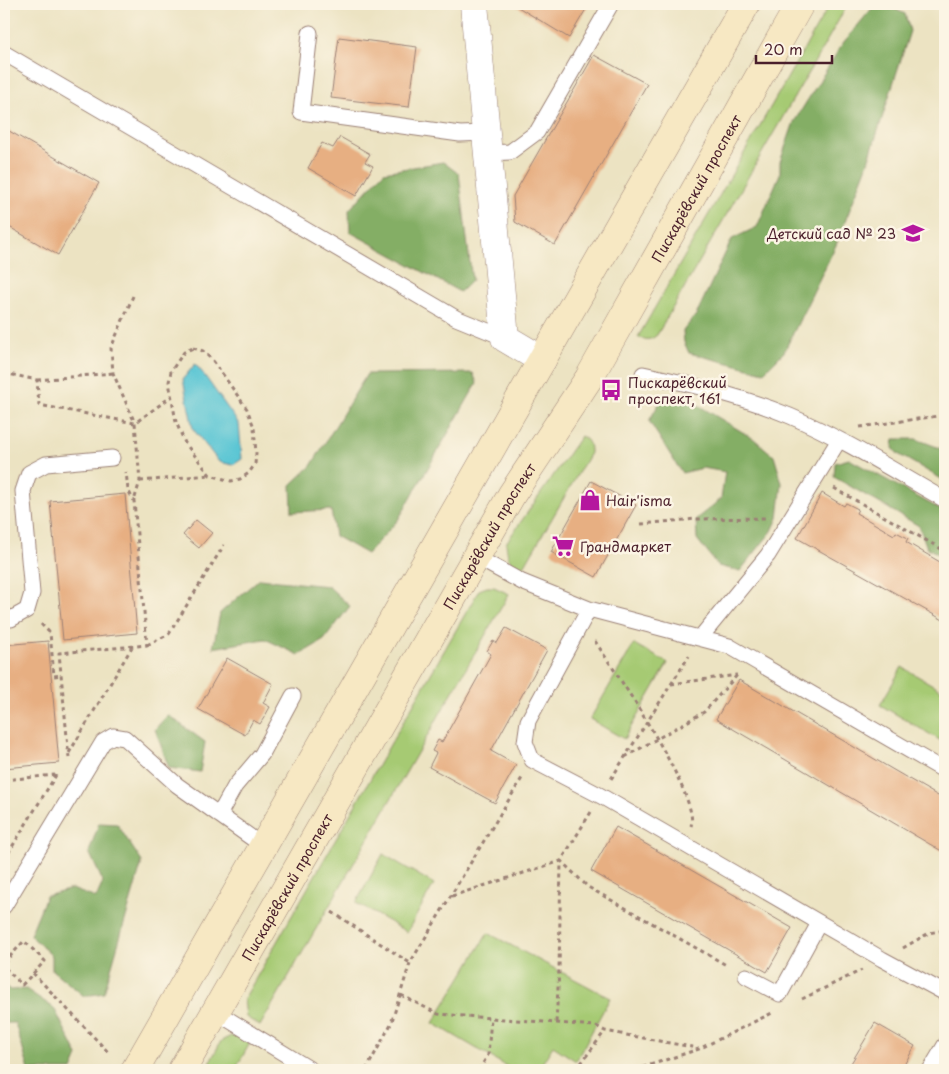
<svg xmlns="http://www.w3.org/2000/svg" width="949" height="1074" font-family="'Playpen Sans',sans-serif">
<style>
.green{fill:#a6ca73;stroke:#78744f}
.forest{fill:#84ae65;stroke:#676648}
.water{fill:#5bc6d4;stroke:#527280}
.building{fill:#e7af82}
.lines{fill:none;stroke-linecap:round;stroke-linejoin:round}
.service-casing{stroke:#9b8176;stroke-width:17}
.minor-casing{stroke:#9b8176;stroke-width:29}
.secondary-casing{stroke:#9b8176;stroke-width:29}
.path{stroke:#9b8176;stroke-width:3;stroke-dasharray:4 4;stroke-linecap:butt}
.service{stroke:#fff;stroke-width:15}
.minor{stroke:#fff;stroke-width:28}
.secondary{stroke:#f7e8c3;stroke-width:28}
.labels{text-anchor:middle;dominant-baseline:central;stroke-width:5;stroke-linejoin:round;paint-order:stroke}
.street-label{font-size:14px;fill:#4a1f2b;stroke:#fcf5e5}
.poi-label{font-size:14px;fill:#4a1f2b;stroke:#fcf5e5;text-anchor:start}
</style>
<rect width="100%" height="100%" fill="#fcf5e5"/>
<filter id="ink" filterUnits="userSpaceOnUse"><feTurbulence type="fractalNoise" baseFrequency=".02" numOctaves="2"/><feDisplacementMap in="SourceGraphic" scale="10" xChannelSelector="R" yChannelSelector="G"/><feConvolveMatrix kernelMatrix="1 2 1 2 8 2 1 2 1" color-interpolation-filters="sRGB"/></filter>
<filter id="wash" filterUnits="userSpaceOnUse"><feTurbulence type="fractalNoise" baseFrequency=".0096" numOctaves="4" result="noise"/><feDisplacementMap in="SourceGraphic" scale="20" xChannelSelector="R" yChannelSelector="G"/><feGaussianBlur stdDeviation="1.12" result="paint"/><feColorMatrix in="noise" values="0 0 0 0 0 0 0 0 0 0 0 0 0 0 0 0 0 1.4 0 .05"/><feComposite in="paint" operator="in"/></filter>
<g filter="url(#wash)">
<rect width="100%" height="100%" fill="#ece3c2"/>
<path class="green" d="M 830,4 L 848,4 L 657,335 C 650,341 646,340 638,337 Z
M 581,436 C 589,440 590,444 590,453 L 522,570 C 508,561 508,559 506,543 Z
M 487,587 L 494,587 L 509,594 L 260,1026 L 246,1017 L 244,999 L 479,590 Z
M 634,644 L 668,663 L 624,739 L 590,719 Z
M 902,667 L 945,692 L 945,743 L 880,705 Z
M 383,854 L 434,884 L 407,932 L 356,903 Z
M 488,933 L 610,998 L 576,1061 L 553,1046 L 538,1070 L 513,1070 L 433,1023 Z
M 231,1036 L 238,1036 L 250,1043 L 235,1070 L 206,1070 L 221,1041 Z"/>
<path class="forest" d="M 884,4 L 905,14 L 910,31 L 866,168 L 836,245 L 784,352 L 764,372 L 689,353 L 684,342 L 683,331 L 696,315 L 732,239 L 757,227 L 780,174 L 780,162 L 794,122 L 843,43 L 874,6 Z
M 443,162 L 459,174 L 472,280 L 460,292 L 350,232 L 349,210 L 384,172 Z
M 473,373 L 477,383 L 398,520 L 367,554 L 335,536 L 331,510 L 292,512 L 291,485 L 311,466 L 367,374 Z
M 664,395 L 691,401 L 754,439 L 774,456 L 782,483 L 778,518 L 772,531 L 740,571 L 718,566 L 697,539 L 696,519 L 721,499 L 725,472 L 703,468 L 682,473 L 649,421 Z
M 894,439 L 916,439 L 945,450 L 945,481 L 898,454 L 893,448 Z
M 849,459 L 945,512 L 945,557 L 927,548 L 919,526 L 834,477 L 835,463 Z
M 259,579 L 328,586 L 350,606 L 324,640 L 299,655 L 265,639 L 213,648 L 220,613 Z
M 168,715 L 205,742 L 200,772 L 169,768 L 155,729 Z
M 99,823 L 117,824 L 142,862 L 104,993 L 84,996 L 52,970 L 52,956 L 30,935 L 46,896 L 72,889 L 96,898 L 103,882 L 89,852 Z
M 4,985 L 10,990 L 26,989 L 54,1008 L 78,1056 L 72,1070 L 29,1070 L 15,1023 L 4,1023 Z"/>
<path class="water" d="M 195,364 L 202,372 L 239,424 L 242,459 L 233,465 L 219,462 L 193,429 L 183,379 Z"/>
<g id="blocks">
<path class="building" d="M 513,4 L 589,4 L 569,38 Z
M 339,37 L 417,47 L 409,107 L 331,98 Z
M 594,55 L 647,84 L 555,245 L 515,222 L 513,196 Z
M 4,128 L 99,183 L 58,255 L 4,224 Z
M 340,137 L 370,154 L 365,162 L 373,166 L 356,196 L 308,168 L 322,143 L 333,148 Z
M 591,481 L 636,505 L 596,577 L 551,552 Z
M 822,493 L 844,506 L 846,503 L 858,509 L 856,513 L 894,535 L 896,532 L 908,538 L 906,542 L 945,565 L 945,621 L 797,538 Z
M 125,494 L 137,633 L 63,640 L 50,501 Z
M 196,520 L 212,533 L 199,548 L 183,535 Z
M 506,628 L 547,650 L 491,751 L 516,765 L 495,803 L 429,767 L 436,753 L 432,751 L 438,740 L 442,742 L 491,654 L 487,651 L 493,641 L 497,643 Z
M 48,641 L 59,763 L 4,768 L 4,645 Z
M 227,658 L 273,684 L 263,703 L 270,707 L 265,716 L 260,724 L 253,720 L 245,735 L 198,709 Z
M 739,680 L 945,800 L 945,853 L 716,719 Z
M 616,827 L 792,928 L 767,972 L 591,871 Z
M 875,1023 L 915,1046 L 901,1070 L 847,1070 Z"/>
</g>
</g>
<g filter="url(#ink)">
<use href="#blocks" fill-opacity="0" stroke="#9b8176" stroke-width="1"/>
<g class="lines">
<g class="service-casing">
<path id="service" d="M 310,33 L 301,112 L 460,134 L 486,133
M 4,53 L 456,318 L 505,338
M 488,153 L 510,152 L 537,132 L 611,4
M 643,374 C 694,385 741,396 790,416 C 844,439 894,471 945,500
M 476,557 L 522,582 L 589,609 L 729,646 L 945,771
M 589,609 L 528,721 L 525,742 L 532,760 L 601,796 L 882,959 L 945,993
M 4,619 L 11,619 L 27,610 L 32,593 L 23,491 L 29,473 L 46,464 L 112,458
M 700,638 L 768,555 L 839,440
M 219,815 L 235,786 L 262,754 L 293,696
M 4,906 L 103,742 L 113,736 L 125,738 L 177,785 L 263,846
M 746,976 L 780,994 L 819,923
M 216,1012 L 311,1070
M 930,1070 L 945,1045"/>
</g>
<g class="minor-casing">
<path id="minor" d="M 474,4 L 505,338 L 542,360"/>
</g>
<g class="secondary-casing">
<g id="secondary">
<path d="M 135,1070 L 746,4"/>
<path id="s1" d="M 182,1070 L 512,494 L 589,378 L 800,4"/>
</g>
</g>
<path class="path" d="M 133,296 L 111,348 L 113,373 L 135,423 L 140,481 L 134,501
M 193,348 L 203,351 L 214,362 L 247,409 L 254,427 L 256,454 L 255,464 L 249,473 L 240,479 L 231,481 L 210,475 L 185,443 L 176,422 L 169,382 L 171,371 L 184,352 Z
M 4,373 L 37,380 L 39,405 L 135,423 L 172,396
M 37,380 L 113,373
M 860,427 L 945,415
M 140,481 L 210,475
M 834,488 L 945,551
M 641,524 L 696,519 L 768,518
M 41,624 L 50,633 L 54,676 L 62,675
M 595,641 C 615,672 700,795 691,826
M 147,645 L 169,634 L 224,545
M 671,684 L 737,675
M 69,753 L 132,647
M 625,757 L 704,712 L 738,674
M 69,758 L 59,653 L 147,645 L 134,501 L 128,490 L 126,472
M 611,779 L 689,656
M 4,780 L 55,775
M 591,812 L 561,861 L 588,887 L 728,966
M 4,860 L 56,775
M 452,896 L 561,861 L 559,970 L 556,1023
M 332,912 L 410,963
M 903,948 L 929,933 L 945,930
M 4,963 L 24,941 L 45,961 L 22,985 L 4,967
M 33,973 L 109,1053
M 401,995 L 438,1014 L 596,1026 L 605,1031 L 697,1048
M 802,999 L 862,970
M 366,1070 L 391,1024 L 410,963 L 522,778
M 479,1070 L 488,1055 L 491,1018
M 576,1070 L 605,1031
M 635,1070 L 699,1049 L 772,1013"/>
<use href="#service" class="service"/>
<use href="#minor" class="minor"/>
<use href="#secondary" class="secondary"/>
</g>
</g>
<defs>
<g id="school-bare" transform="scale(1.725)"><path d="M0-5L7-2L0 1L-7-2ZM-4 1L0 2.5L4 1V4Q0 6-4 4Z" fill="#b5179e" stroke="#fcf5e5" stroke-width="2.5" paint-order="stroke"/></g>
<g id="bus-bare" transform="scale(1.725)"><path d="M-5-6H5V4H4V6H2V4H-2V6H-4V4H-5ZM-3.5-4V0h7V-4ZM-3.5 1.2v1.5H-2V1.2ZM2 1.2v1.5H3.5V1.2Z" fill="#b5179e" stroke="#fcf5e5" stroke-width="2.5" paint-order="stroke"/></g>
<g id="shop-bare" transform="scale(1.725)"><path d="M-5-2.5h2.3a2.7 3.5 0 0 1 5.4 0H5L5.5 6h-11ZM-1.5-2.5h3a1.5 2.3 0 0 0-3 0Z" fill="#b5179e" stroke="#fcf5e5" stroke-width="2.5" paint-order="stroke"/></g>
<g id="supermarket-bare" transform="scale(1.725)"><path d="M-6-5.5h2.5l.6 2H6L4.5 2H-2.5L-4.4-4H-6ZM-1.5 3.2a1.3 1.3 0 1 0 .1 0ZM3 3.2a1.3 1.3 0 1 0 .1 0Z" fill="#b5179e" stroke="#fcf5e5" stroke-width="2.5" paint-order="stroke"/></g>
</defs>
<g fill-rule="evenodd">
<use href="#school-bare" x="913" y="233"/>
<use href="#bus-bare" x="611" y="390"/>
<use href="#shop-bare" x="590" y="500"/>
<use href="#supermarket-bare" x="563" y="546"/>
</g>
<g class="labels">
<g class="street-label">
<text stroke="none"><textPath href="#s1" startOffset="1021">Пискарёвский проспект</textPath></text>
<text stroke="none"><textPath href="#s1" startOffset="616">Пискарёвский проспект</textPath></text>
<text stroke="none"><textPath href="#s1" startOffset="211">Пискарёвский проспект</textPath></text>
</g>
<g class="poi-label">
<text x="896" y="233" text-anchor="end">Детский сад № 23</text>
<text x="628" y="382">Пискарёвский<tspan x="628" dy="16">проспект, 161</tspan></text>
<text x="606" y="500">Hair'isma</text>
<text x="580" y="546">Грандмаркет</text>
</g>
</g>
<rect width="949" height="1074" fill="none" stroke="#fcf5e5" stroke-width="20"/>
<path d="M756 55v8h76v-8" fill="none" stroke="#4a1f2b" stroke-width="2.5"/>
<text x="764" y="55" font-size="15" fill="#4a1f2b" stroke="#fcf5e5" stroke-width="4" paint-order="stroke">20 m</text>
</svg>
